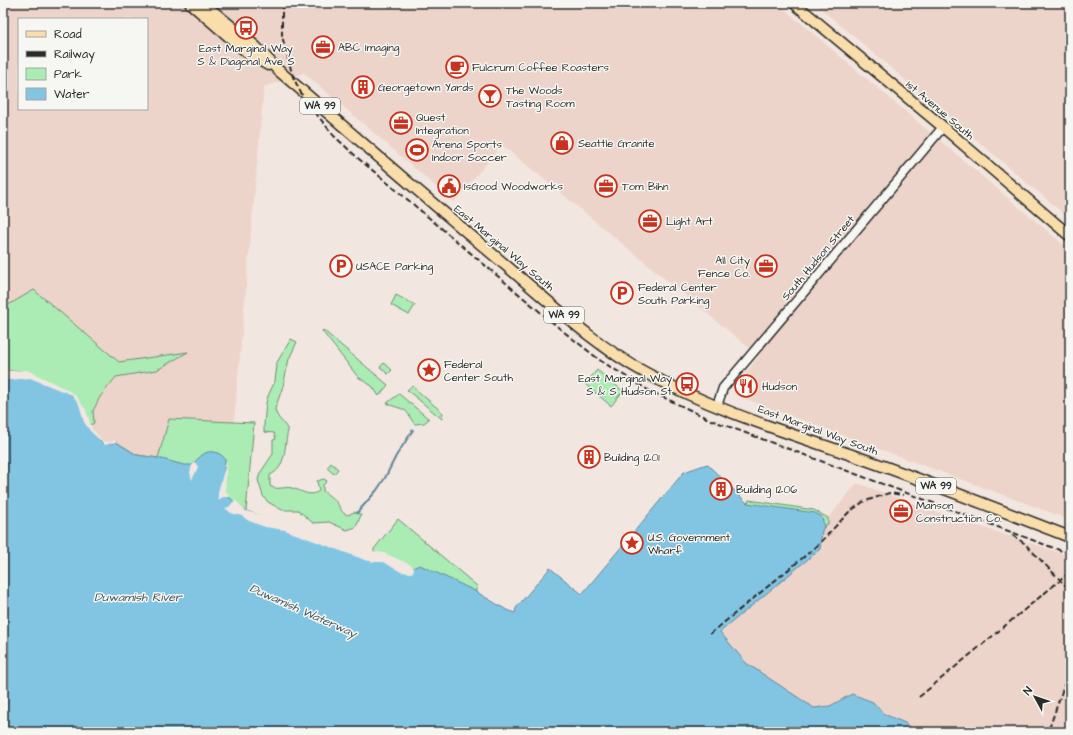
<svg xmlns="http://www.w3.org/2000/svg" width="1073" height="735" font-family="'Architects Daughter',sans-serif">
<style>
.built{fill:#edd4ca;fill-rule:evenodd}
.green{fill:#abecb5;stroke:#6b8c70}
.water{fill:#82c5e3;stroke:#5f8799}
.pier{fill:#f2e7e0}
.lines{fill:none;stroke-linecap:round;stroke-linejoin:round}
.stream{stroke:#5f8799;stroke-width:2}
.tertiary-casing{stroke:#2b2b2b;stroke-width:11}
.primary-casing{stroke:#2b2b2b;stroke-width:13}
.trunk-casing{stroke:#2b2b2b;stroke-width:13}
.tertiary{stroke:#f6f6f2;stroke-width:8}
.primary{stroke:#f9deab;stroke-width:10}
.trunk{stroke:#f9deab;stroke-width:10}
.rail{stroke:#2b2b2b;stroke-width:2;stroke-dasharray:6 3;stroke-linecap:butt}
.labels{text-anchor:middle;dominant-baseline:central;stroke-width:3;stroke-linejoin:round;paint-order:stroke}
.shield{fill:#f6f6f2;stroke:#686867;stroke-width:1}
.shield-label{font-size:10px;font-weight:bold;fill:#2b2b2b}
.poi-label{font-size:11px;fill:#2b2b2b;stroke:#f6f6f2;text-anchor:start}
.street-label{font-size:11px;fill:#2b2b2b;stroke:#f6f6f2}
.water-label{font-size:12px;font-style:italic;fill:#455962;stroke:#f6f6f2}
</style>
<rect width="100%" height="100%" fill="#f2e7e0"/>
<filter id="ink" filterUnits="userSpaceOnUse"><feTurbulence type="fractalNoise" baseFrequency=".025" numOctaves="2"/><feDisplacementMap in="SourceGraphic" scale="8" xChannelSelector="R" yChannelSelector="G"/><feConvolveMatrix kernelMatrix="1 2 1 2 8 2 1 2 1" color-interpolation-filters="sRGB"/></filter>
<g filter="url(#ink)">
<path class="built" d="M 3,3 L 777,3 L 1070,250 L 1070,520 L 735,395 L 733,389 L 759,356 L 502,145 L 454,202 L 304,73 L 264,87 L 234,423 L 169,419 L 158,458 L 137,455 L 116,442 L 102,443 L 3,368 ZM 19,19 L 147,19 L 147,109 L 19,109 Z
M 814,3 L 1070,3 L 1070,219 Z
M 857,483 L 954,518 L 1070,556 L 1070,732 L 916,732 L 905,723 L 884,714 L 873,702 L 852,694 L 830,706 L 814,708 L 809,721 L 702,636 L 822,517 L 828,518 Z"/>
<path class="green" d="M 34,290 L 119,362 L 188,352 L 157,370 L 116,377 L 100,397 L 93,411 L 94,423 L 88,426 L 10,371 L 3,368 L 3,308 Z
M 396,295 L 415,305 L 409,315 L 391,305 Z
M 323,330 L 388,385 L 379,396 L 372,386 L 358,377 L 322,331 Z
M 291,339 L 297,342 L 289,359 L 283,386 L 275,409 C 277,420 285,422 288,431 C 284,445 287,468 270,475 L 270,486 C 278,491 284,486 292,488 C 301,490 309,498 319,491 L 317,481 L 324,479 L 327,481 L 323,485 L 323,491 C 328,495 336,500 339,506 C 342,511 342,513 348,515 L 354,512 L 361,515 L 356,527 L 347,530 L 329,522 L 313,523 L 298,510 L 282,510 L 268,502 L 263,496 L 258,480 L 260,473 L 273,454 L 273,440 L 276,439 L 274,433 L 264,432 L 264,424 L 266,403 L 268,396 L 275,381 L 277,365 L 276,364 Z
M 384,363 L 392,370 L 388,374 L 380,367 Z
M 597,370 L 623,391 L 611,406 L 585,384 Z
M 412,386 L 443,413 L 442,419 L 407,390 Z
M 399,394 L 429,419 L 424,423 L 415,424 C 411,421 410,415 406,411 C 400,407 393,407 387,403 Z
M 169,419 L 254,423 L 246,511 L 297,527 L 96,468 L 84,422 L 105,445 L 116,442 L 137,455 L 158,458 Z
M 331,463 L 338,469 L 334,474 L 327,468 Z
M 749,500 L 814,510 L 828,518 L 828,524 L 824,526 L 824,528 L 745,510 Z
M 398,519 L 478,587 L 475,591 L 480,596 L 374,553 L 374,549 Z"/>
<path class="water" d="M 3,368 L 10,371 L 25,371 L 74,396 L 85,411 L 88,426 L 102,443 L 110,444 L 116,442 L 137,455 L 158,458 L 184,465 L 192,465 C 199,458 204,450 214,452 C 219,453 222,455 225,459 L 223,490 C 230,500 237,503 246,511 L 412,568 L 420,565 L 475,591 L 505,609 L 515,613 L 516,608 L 550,568 L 582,594 L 684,472 L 707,464 L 747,503 L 815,513 L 822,517 L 824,526 L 822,531 L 820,549 L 720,632 L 746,663 L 814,708 L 830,706 L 852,694 L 873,702 L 884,714 L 905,723 L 916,732 L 3,732 Z"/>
<path class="pier" d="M 3,367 L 10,371 L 27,370 L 66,389 L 75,395 L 86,410 L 92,429 L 103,441 L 110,442 L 116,440 L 116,442 L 105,445 L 90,431 L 84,422 L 79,404 L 72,395 L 30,378 L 10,380 L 3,379 Z
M 227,460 L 225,490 L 230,497 L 223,497 L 218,500 L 218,492 Z
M 195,462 L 198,467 L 192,480 L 190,473 L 192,465 Z
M 235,500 L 246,511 L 298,525 L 371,551 L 384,553 L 411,565 L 414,568 L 413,572 L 411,573 L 401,572 L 383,562 L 374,562 L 365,560 L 285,530 L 265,527 L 249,521 L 242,516 L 231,513 L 225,508 L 229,507 Z"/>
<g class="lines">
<path class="stream" d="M 357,513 L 377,490 L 385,478 L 396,456 L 413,430"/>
<g class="tertiary-casing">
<path id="tertiary" d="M 717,406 L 723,388 L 943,127"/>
</g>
<g class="primary-casing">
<path id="primary" d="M 794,3 L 943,127 L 1070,236"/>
</g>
<g class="trunk-casing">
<path id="trunk" d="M 190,3 L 248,53 L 268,65
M 203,3 L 255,46 L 279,71 L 299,88 C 369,149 439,209 509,268 C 553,305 596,346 646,373 C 715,411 792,434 866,460 C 934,484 1002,511 1070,537"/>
</g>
<use href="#tertiary" class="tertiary"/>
<use href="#primary" class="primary"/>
<use href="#trunk" class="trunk"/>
<path class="rail" d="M 284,3 L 282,13 L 282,36 L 293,77 L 303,97 L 310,106 L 334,136 L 359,159 L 401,194 L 559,328 L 601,361 L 648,390 L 711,420 L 1070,554
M 1012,535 L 1024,543 L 1070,590
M 710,634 L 817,546 L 849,512 L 863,502 L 889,493 L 903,495
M 919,697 L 1070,572
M 1049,729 L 1070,668"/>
</g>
</g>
<defs>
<g id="bus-ring" transform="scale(1.15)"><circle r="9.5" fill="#f6f6f2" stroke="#c8321e" stroke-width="1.5"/><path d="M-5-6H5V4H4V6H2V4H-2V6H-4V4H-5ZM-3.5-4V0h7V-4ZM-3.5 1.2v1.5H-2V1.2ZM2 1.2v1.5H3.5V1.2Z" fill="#c8321e"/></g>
<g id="office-ring" transform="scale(1.15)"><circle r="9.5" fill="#f6f6f2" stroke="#c8321e" stroke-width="1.5"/><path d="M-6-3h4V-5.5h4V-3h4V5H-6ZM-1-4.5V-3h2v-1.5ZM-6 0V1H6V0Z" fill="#c8321e"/></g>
<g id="cafe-ring" transform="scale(1.15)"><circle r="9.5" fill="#f6f6f2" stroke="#c8321e" stroke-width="1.5"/><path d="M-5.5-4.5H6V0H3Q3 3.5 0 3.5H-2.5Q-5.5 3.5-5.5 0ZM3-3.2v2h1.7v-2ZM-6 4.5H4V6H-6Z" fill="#c8321e"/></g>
<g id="building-ring" transform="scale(1.15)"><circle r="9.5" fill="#f6f6f2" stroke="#c8321e" stroke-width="1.5"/><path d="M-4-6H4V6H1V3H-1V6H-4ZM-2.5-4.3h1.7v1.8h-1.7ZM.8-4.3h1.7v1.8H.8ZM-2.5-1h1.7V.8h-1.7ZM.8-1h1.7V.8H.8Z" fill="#c8321e"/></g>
<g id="bar-ring" transform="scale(1.15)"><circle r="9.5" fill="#f6f6f2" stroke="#c8321e" stroke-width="1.5"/><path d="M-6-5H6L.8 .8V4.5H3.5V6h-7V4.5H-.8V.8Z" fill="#c8321e"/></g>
<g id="shop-ring" transform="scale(1.15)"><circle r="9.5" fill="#f6f6f2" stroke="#c8321e" stroke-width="1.5"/><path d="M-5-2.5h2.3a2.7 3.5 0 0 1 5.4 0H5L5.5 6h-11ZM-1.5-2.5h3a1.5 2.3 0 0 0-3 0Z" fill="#c8321e"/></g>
<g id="stadium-ring" transform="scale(1.15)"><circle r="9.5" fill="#f6f6f2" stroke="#c8321e" stroke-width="1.5"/><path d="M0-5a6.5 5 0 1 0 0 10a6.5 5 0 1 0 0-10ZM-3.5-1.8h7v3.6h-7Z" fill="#c8321e"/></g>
<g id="civic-ring" transform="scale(1.15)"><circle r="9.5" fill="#f6f6f2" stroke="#c8321e" stroke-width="1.5"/><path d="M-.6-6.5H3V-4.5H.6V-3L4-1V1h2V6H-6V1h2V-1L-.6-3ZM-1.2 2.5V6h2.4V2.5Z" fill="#c8321e"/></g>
<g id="parking-ring" transform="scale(1.15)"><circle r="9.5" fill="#f6f6f2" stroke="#c8321e" stroke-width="1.5"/><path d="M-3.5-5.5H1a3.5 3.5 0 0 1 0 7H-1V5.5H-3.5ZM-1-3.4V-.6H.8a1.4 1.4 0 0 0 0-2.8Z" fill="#c8321e"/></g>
<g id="sight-ring" transform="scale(1.15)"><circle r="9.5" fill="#f6f6f2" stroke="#c8321e" stroke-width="1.5"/><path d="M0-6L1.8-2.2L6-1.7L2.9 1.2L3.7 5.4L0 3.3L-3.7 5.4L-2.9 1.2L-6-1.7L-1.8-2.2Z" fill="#c8321e"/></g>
<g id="restaurant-ring" transform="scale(1.15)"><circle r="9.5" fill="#f6f6f2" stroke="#c8321e" stroke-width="1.5"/><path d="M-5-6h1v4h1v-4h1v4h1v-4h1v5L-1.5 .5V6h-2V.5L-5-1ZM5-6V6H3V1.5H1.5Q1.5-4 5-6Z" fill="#c8321e"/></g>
</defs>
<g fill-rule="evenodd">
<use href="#bus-ring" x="246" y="28"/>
<use href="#office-ring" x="323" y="47"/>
<use href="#cafe-ring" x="457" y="67"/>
<use href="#building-ring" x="363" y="87"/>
<use href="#bar-ring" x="490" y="96"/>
<use href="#office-ring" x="401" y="123"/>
<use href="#shop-ring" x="562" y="143"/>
<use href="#stadium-ring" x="417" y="150"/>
<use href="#civic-ring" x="449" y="186"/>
<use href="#office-ring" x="606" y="186"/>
<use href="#office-ring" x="650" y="221"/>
<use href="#parking-ring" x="341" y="266"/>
<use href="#office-ring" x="766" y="266"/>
<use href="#parking-ring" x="622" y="293"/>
<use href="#sight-ring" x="429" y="370"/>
<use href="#bus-ring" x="687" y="384"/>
<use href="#restaurant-ring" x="746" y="386"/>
<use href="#building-ring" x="589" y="457"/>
<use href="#building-ring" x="721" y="489"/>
<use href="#office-ring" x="901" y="511"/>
<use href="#sight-ring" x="632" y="543"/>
</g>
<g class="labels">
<g class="shield">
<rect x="300" y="98" width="40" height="16" rx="3"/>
<rect x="544" y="307" width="40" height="16" rx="3"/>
<rect x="916" y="478" width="40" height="16" rx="3"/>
</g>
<g class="shield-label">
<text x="320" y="106">WA 99</text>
<text x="564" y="315">WA 99</text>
<text x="936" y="486">WA 99</text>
</g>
<g class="poi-label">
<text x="338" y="47">ABC Imaging</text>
<text x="246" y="48" text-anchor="middle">East Marginal Way<tspan x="246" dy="13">S &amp; Diagonal Ave S</tspan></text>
<text x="472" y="67">Fulcrum Coffee Roasters</text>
<text x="378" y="87">Georgetown Yards</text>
<text x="506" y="90">The Woods<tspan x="506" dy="13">Tasting Room</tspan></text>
<text x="416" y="117">Quest<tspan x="416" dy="13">Integration</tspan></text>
<text x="578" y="143">Seattle Granite</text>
<text x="432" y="144">Arena Sports<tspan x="432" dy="13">Indoor Soccer</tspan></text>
<text x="464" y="186">IsGood Woodworks</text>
<text x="622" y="186">Tom Bihn</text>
<text x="666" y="221">Light Art</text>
<text x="750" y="260" text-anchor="end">All City<tspan x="750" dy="13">Fence Co.</tspan></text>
<text x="356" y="266">USACE Parking</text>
<text x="638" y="287">Federal Center<tspan x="638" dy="13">South Parking</tspan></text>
<text x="444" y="364">Federal<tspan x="444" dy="13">Center South</tspan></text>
<text x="672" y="378" text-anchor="end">East Marginal Way<tspan x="672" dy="13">S &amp; S Hudson St</tspan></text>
<text x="762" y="386">Hudson</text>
<text x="604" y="457">Building 1201</text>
<text x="736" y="489">Building 1206</text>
<text x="916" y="505">Manson<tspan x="916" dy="13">Construction Co.</tspan></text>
<text x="648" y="537">U.S. Government<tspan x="648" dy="13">Wharf</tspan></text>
</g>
<g class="street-label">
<text transform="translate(940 110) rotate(40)">1st Avenue South</text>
<text transform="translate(504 248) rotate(40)">East Marginal Way South</text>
<text transform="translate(818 258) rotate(-50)">South Hudson Street</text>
<text transform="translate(818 430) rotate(20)">East Marginal Way South</text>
</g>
<g class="water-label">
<text x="138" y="597">Duwamish River</text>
<text transform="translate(303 611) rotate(24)">Duwamish Waterway</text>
</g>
</g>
<rect width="1073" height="735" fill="none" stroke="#f6f6f2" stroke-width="16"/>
<rect x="8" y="8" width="1057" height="719" fill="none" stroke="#2b2b2b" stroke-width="1.5" filter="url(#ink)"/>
<rect x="18" y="18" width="130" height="92" fill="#f6f6f2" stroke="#a5a5a2"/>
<rect x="26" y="31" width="20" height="6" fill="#f9deab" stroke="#a5a5a2"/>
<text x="54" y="38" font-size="12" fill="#2b2b2b">Road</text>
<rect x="26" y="51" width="20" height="6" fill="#2b2b2b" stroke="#a5a5a2"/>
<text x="54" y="58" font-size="12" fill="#2b2b2b">Railway</text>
<rect x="26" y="68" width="20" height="12" fill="#abecb5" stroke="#a5a5a2"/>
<text x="54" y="78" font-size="12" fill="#2b2b2b">Park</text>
<rect x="26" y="88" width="20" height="12" fill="#82c5e3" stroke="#a5a5a2"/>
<text x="54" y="98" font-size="12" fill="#2b2b2b">Water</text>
<g transform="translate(1035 697) rotate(310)" stroke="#f6f6f2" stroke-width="3" paint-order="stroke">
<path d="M0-3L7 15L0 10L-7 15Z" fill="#2b2b2b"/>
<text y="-6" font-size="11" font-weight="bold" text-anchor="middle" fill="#2b2b2b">N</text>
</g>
</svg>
